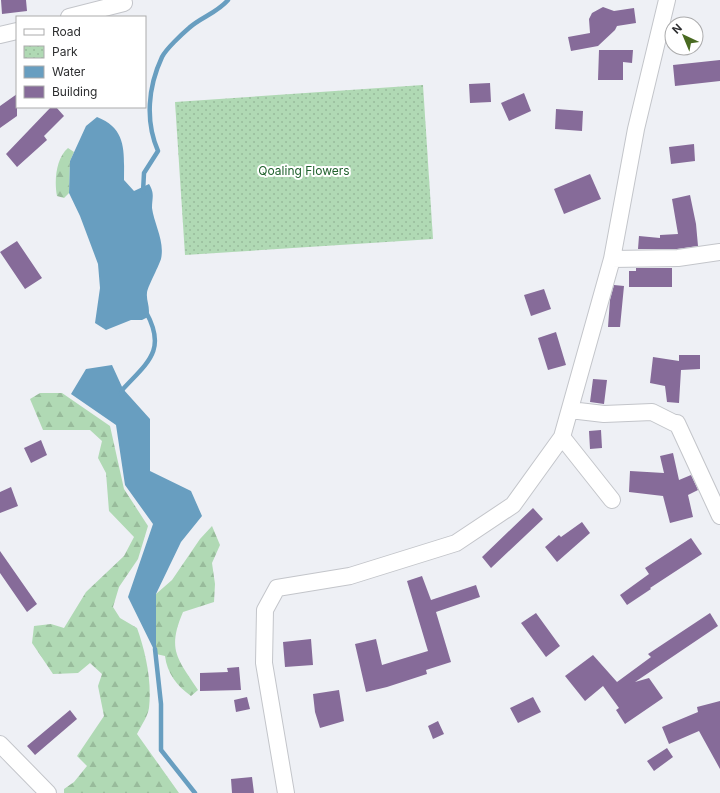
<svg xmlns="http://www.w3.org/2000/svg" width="720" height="793" font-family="Inter,sans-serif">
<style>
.forest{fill:url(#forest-firs)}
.park{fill:url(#park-dots)}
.water{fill:#689ec0}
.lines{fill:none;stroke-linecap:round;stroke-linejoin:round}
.stream{stroke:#689ec0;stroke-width:4.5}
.building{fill:#866b99}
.minor-casing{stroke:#c3c5ca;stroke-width:18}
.minor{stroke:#fff;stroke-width:16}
.labels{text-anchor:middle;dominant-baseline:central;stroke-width:4;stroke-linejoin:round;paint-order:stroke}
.park-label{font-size:12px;fill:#21622e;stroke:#fff}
</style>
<defs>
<pattern id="forest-firs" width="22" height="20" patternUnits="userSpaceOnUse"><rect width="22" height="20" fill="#b0d9b4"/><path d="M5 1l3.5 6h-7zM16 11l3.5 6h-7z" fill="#98bb9b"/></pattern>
<pattern id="park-dots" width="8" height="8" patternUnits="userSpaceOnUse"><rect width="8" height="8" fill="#b0d9b4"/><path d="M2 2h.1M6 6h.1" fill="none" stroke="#98bb9b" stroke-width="1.8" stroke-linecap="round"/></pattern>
</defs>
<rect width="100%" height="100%" fill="#eef0f5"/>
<path class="forest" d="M 68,148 L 74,152 L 70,161 L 69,193 L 64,198 L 57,196 C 54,181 56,158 68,148 Z
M 40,393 L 62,393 L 110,426 L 124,489 L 148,526 L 138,559 L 119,587 L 113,607 L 120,618 L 137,628 C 146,653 152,682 149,708 C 148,716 141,726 137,734 L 179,793 L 64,793 L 64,789 L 74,782 L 87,766 L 77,756 L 104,716 L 98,686 L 102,674 L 90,663 L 78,673 L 53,674 L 32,643 L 34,626 L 51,624 L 64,628 L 86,592 L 124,556 L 134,537 L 109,511 L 106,473 L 98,458 L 102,441 L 90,430 L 43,430 L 30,399 Z
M 212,526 L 220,545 L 212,563 L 215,584 L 214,602 L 183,612 C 167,650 177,658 198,690 L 191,696 C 177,686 167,673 165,656 L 156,654 L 156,594 L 172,580 L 200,539 Z"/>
<path class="park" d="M 423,85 L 433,239 L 185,255 L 175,102 Z"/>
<path class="water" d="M 97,117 C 127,129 124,151 124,180 L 134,191 L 149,184 C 155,194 152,197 152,208 C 154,224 165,241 161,259 C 158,268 147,288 147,293 C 146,301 151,308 148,317 L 142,320 L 131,320 L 106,330 L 95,323 L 100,288 L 98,264 L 80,216 L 69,193 L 70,161 L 86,126 Z
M 112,365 L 123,389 L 150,419 L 150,471 L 191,491 L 202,516 L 181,542 L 156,594 L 156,654 L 128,597 L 153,524 L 125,485 L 116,425 L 71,394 L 86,369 Z"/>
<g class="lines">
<path class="stream" d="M 143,192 L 144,173 L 158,151 C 145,121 148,87 162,57 C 166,49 182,34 189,28 C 201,17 217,13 228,0
M 121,394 L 123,389 C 148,362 167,350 146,312
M 155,649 L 161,704 L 161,750 L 195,793"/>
</g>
<path class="building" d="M 1,0 L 26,0 L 27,11 L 2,14 Z
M 603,7 L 614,11 L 634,8 L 636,23 L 617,26 L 615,30 L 598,46 L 571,51 L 568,37 L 590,33 L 589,19 L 592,13 Z
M 599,50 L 633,50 L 632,63 L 623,62 L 623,80 L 598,80 Z
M 720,60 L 720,81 L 675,86 L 673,65 Z
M 490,83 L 491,102 L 470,103 L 469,84 Z
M 524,93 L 531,111 L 509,121 L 501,103 Z
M 17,94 L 17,116 L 0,128 L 0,106 Z
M 51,107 L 56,107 L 64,116 L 44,136 L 47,140 L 17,167 L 6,154 Z
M 556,109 L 583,111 L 582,131 L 555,129 Z
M 694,144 L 695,161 L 671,164 L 669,147 Z
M 590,174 L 601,199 L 564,214 L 554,189 Z
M 690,195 L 696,224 L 698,246 L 677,249 L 638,249 L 639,236 L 660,238 L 660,235 L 678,234 L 672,199 Z
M 17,241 L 42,278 L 25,289 L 0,252 Z
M 636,268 L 672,268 L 672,287 L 629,287 L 629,271 L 636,271 Z
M 614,285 L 624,286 L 620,327 L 608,327 L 610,300 Z
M 544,289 L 551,309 L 531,316 L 524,295 Z
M 556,332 L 566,365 L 548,370 L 538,338 Z
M 679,355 L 700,355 L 700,369 L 681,370 L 679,403 L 667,402 L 665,386 L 650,383 L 653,357 L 679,361 Z
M 593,379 L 607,380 L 604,404 L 590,402 Z
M 601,430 L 602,448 L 590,449 L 589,431 Z
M 41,440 L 47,455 L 31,463 L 24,448 Z
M 673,453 L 679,480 L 691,475 L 698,490 L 688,495 L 693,517 L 670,523 L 663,496 L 629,492 L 630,471 L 664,473 L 660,456 Z
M 11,487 L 18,506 L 0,513 L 0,492 Z
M 533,508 L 543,519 L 491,568 L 482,557 Z
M 582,522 L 590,533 L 557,562 L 545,547 L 559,535 L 561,537 Z
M 691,538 L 702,554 L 650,588 L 651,589 L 627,605 L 620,595 L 649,574 L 645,568 Z
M 0,551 L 37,604 L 27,612 L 0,573 Z
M 422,576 L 431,600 L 476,585 L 480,597 L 436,612 L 451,662 L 426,670 L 427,674 L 387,687 L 366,692 L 355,644 L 376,639 L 382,665 L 428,651 L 407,581 Z
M 536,613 L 560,646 L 546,657 L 521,623 Z
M 710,613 L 718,626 L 635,682 L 649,678 L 663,698 L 625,724 L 616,710 L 619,708 L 603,686 L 585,701 L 565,676 L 593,655 L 617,682 L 651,657 L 648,654 Z
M 311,639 L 313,665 L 285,667 L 283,642 Z
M 239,667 L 241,690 L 200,691 L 200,673 L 228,672 L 227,668 Z
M 339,690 L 344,721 L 320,728 L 315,712 L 313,694 Z
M 247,697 L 250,709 L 236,712 L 234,700 Z
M 533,697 L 541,712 L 518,723 L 510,708 Z
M 720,701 L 720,769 L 699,731 L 669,744 L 662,727 L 698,712 L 697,707 Z
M 70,710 L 77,719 L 35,755 L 27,746 Z
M 438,721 L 444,734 L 433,739 L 428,726 Z
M 667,748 L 673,757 L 654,771 L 647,761 Z
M 252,777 L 254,793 L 232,793 L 231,779 Z"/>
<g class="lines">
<g class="minor-casing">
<path id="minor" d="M 69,17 L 124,3
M 0,35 L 17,31
M 612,259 L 678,258 L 720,252
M 570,410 L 604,414 L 652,412 L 674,423
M 677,423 L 720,516
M 562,437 L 612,500
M 0,744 L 48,793
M 286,793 L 264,663 L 265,610 L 277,588 L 350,576 L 456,543 L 513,505 L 562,437 L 612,259 L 636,129 L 667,0"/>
</g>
<use href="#minor" class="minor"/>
</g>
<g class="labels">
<g class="park-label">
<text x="304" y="170">Qoaling Flowers</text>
</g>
</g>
<rect x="16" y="16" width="130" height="92" fill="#ffffff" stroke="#ababac"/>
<rect x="24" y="29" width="20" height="6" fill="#ffffff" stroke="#ababac"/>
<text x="52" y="36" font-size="12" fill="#2d2e30">Road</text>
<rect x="24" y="46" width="20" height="12" fill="url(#park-dots)" stroke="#ababac"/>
<text x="52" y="56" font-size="12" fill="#2d2e30">Park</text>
<rect x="24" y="66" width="20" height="12" fill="#689ec0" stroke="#ababac"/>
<text x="52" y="76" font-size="12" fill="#2d2e30">Water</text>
<rect x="24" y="86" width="20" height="12" fill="#866b99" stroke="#ababac"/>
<text x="52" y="96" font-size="12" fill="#2d2e30">Building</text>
<g transform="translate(684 36) rotate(316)"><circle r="19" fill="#ffffff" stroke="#ababac"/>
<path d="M0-3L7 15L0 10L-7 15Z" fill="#496a21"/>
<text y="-6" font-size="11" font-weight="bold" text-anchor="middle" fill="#2d2e30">N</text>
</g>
</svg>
